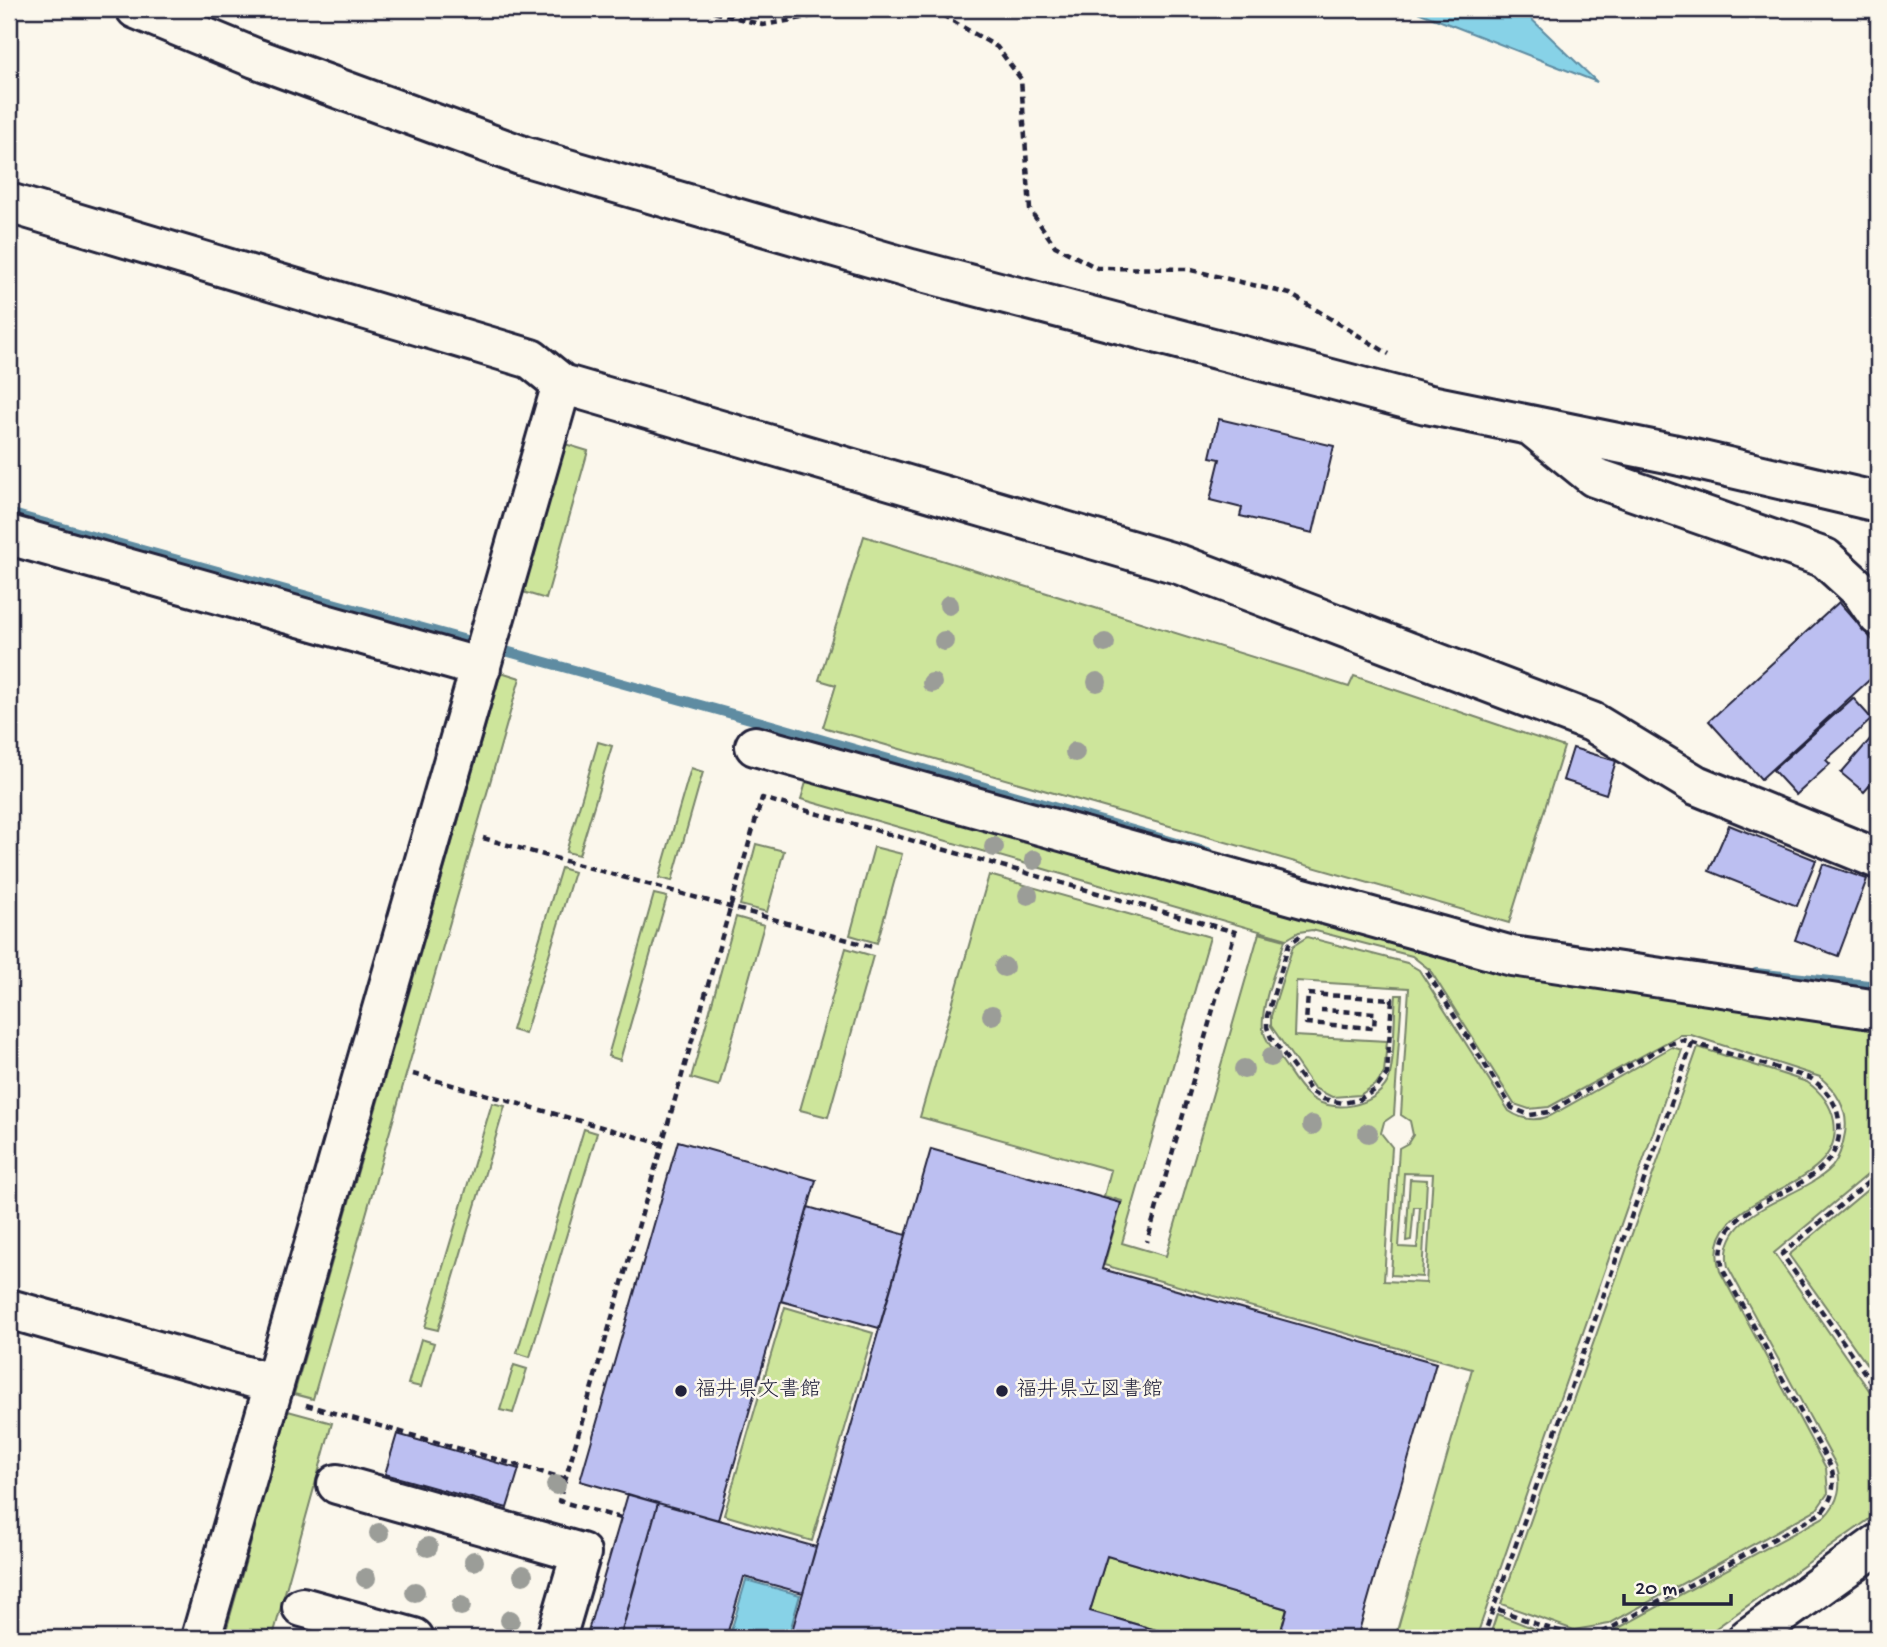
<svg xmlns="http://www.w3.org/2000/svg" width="1887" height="1647" font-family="'Gochi Hand','Klee One',sans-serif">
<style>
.green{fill:#cde59b;stroke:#78846b;stroke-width:2}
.water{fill:#87d2e7;stroke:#5f8ca2;stroke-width:2}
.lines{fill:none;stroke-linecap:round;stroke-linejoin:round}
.stream{stroke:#5f8ca2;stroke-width:10}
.building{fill:#bcbff1;stroke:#22223b;stroke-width:2}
.minor-casing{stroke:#22223b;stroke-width:44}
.path{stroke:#22223b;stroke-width:4.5;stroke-dasharray:7 5;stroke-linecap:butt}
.minor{stroke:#fbf7ec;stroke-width:38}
.tree{fill:#9b9d98}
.poi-dot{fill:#22223b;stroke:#fbf7ec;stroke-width:2.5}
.labels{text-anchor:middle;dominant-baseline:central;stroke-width:5;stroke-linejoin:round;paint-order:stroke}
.poi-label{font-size:21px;fill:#22223b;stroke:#fbf7ec;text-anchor:start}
</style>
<rect width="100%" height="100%" fill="#fbf7ec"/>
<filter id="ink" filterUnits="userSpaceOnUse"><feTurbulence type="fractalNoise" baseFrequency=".0143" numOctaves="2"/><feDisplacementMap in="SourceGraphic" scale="14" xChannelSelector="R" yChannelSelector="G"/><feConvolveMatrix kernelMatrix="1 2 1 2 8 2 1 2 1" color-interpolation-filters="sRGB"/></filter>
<g filter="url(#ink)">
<path class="green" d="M 565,444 L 588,451 L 546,599 L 523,592 Z
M 864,536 L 1349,687 L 1354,676 L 1564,747 L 1509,923 L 823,727 L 836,685 L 819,680 Z
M 501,672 L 520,678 L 313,1399 L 294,1394 Z
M 598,742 L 612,746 L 579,855 L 566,852 Z
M 691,768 L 703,772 L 672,881 L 659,878 Z
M 810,769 L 1510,970 L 1878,1020 L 1878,1166 L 1774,1253 L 1878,1403 L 1878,1513 L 1702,1638 L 1600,1638 L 1824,1517 C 1839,1503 1843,1484 1836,1465 L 1728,1267 C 1716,1209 1801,1200 1832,1167 C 1840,1157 1843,1145 1845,1133 C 1849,1110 1836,1091 1820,1077 L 1691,1035 L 1680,1035 L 1549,1107 L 1529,1109 L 1514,1104 L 1430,970 L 1412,956 L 1312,930 L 1299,932 L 1287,939 L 801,799 Z
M 756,844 L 784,851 L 767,912 L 740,905 Z
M 874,847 L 902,854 L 877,943 L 850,935 Z
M 561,868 L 574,872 L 525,1034 L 512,1030 Z
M 989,875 L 1210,937 L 1122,1243 L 1166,1256 L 1259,933 L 1285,940 C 1278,963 1260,1006 1263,1029 C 1265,1041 1275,1051 1282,1061 C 1290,1072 1298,1087 1308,1095 C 1330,1115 1374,1108 1388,1081 C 1395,1065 1394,1014 1396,995 L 1402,995 L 1394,1115 L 1384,1122 L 1381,1133 L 1392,1147 L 1384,1281 L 1426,1283 L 1433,1174 L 1404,1173 L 1399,1247 L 1417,1248 L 1420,1207 L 1414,1207 L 1411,1240 L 1406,1241 L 1410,1179 L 1427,1180 L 1422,1277 L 1391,1275 L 1399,1148 L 1408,1143 L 1413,1135 L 1410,1121 L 1401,1115 L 1409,988 L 1296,981 L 1294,1036 L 1387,1041 L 1384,1073 L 1376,1084 L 1360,1095 L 1332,1097 L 1314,1088 L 1271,1026 L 1271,1016 L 1293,946 L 1307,937 L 1407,963 L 1419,970 L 1509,1111 C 1522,1120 1535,1122 1550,1116 L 1672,1047 L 1682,1050 L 1476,1638 L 1395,1638 L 1472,1369 L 1104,1265 L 1122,1201 L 1104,1196 L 1111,1170 L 920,1117 Z
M 654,894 L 667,897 L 620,1060 L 608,1056 Z
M 736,917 L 764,925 L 719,1086 L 691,1078 Z
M 846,948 L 873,956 L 828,1117 L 800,1110 Z
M 1698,1047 L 1807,1082 C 1821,1092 1831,1104 1834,1121 C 1847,1197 1695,1188 1720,1271 L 1826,1468 L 1828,1493 L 1817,1509 L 1609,1624 L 1574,1630 L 1501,1604 Z
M 492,1103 L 505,1106 L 438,1330 L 425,1327 Z
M 584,1129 L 597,1133 L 530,1357 L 517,1353 Z
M 1878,1181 L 1878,1380 L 1789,1255 Z
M 785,1307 L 873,1333 L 812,1541 L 724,1515 Z
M 421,1339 L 434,1343 L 421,1387 L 408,1384 Z
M 514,1365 L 527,1369 L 513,1413 L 500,1410 Z
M 288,1411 L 332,1423 L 273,1636 L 262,1633 L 260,1638 L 224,1638 Z
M 1107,1556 L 1287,1609 L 1279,1638 L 1184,1638 L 1090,1611 Z
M 1497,1614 L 1558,1638 L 1489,1638 Z"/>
<path class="water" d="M 1410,9 L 1521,9 L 1597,82 Z
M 746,1580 L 800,1595 L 788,1638 L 729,1638 Z"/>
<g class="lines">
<path class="stream" d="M 9,513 L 779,727 L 1208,852
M 1756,973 L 1878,986"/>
</g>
<path class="building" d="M 1219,419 L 1334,446 L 1313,533 L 1240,516 L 1242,508 L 1210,500 L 1220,459 L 1210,457 Z
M 1839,602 L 1878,646 L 1878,672 L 1761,779 L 1709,721 Z
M 1853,698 L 1872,719 L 1826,760 L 1830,764 L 1796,795 L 1773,770 Z
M 1878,730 L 1878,776 L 1864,792 L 1841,773 Z
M 1573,748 L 1616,761 L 1606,794 L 1563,780 Z
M 1729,825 L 1816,860 L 1797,906 L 1709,871 Z
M 1823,864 L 1867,879 L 1838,956 L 1795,940 Z
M 678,1141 L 816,1180 L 718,1520 L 580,1481 Z
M 931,1149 L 1121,1203 L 1102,1269 L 1436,1363 L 1357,1638 L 1279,1638 L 1287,1609 L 1107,1556 L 1090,1611 L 1184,1638 L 790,1638 Z
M 808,1207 L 906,1235 L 879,1328 L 781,1301 Z
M 397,1434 L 519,1469 L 507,1508 L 385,1474 Z
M 628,1494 L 658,1503 L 634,1587 L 620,1638 L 586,1638 Z
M 658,1503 L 816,1547 L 803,1593 L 744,1577 L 726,1638 L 620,1638 Z"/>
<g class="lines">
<g class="minor-casing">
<path id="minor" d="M 136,9 L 255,58 L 523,156 L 911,269 L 1426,404 L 1672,454 L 1878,502
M 9,203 L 531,359 L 562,384 L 1181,565 L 1592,722 L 1696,785 L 1878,859
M 1535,429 L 1594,477 L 1825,558 L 1860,590 L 1878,616
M 9,535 L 481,668
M 755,746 L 1512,956 L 1878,1010
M 9,1309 L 274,1384
M 337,1484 L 581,1553 L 556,1638
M 302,1607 L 414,1638
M 201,1638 L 562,384
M 1748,1638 L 1878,1544"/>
</g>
<path class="path" d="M 702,9 L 763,25 L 855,9
M 932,9 L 997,47 L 1021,79 L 1030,210 L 1055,246 L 1097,268 L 1187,269 L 1290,294 L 1389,354
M 483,838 L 873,947
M 1300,936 L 1289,944 L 1267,1016 L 1267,1027 L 1271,1038 L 1311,1091 L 1323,1099 L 1343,1103 L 1358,1100 L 1375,1090 L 1387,1074 L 1392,999 L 1308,994 L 1306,1023 L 1374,1028 L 1375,1013 L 1321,1010
M 1427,972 L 1512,1108 L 1530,1115 L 1549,1112 L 1666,1045 L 1683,1040 L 1810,1078 C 1825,1088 1837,1102 1839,1121 C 1848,1203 1704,1187 1723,1270 L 1831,1467 C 1836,1485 1833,1499 1821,1513 L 1602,1633 C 1565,1640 1529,1620 1494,1608
M 413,1074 L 662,1144
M 1878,1174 L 1782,1254 L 1878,1392
M 306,1405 L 566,1479
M 621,1518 L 559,1501 L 762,798 L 1235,932 L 1147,1242
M 1483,1638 L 1693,1041"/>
<use href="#minor" class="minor"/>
</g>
<g class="tree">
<circle cx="949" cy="605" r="10"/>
<circle cx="944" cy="641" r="10"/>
<circle cx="1105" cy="643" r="10"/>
<circle cx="1097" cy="682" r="10"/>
<circle cx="932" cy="683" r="10"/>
<circle cx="1075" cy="752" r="10"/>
<circle cx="994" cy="847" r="10"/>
<circle cx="1034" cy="860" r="10"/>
<circle cx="1028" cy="895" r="10"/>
<circle cx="1004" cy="967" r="10"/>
<circle cx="992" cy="1015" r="10"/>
<circle cx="1271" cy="1057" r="10"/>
<circle cx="1244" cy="1069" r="10"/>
<circle cx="1312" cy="1125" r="10"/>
<circle cx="1368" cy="1133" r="10"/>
<circle cx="556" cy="1485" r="10"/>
<circle cx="379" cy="1533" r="10"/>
<circle cx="428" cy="1547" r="10"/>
<circle cx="474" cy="1561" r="10"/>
<circle cx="523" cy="1575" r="10"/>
<circle cx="366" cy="1578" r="10"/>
<circle cx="415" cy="1592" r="10"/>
<circle cx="461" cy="1606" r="10"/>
<circle cx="510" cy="1620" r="10"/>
</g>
</g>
<g class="poi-dot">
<circle cx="681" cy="1391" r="7"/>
<circle cx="1002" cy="1391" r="7"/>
</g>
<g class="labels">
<g class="poi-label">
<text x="695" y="1391">福井県文書館</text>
<text x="1016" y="1391">福井県立図書館</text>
</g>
</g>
<rect width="1887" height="1647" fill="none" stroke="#fbf7ec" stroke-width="35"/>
<rect x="18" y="18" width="1852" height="1612" fill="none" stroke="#22223b" stroke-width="2.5" filter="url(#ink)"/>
<path d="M1624 1594v10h107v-10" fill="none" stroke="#22223b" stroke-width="3.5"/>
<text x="1635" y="1594" font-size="21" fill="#22223b" stroke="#fbf7ec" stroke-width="5" paint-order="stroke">20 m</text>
</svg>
